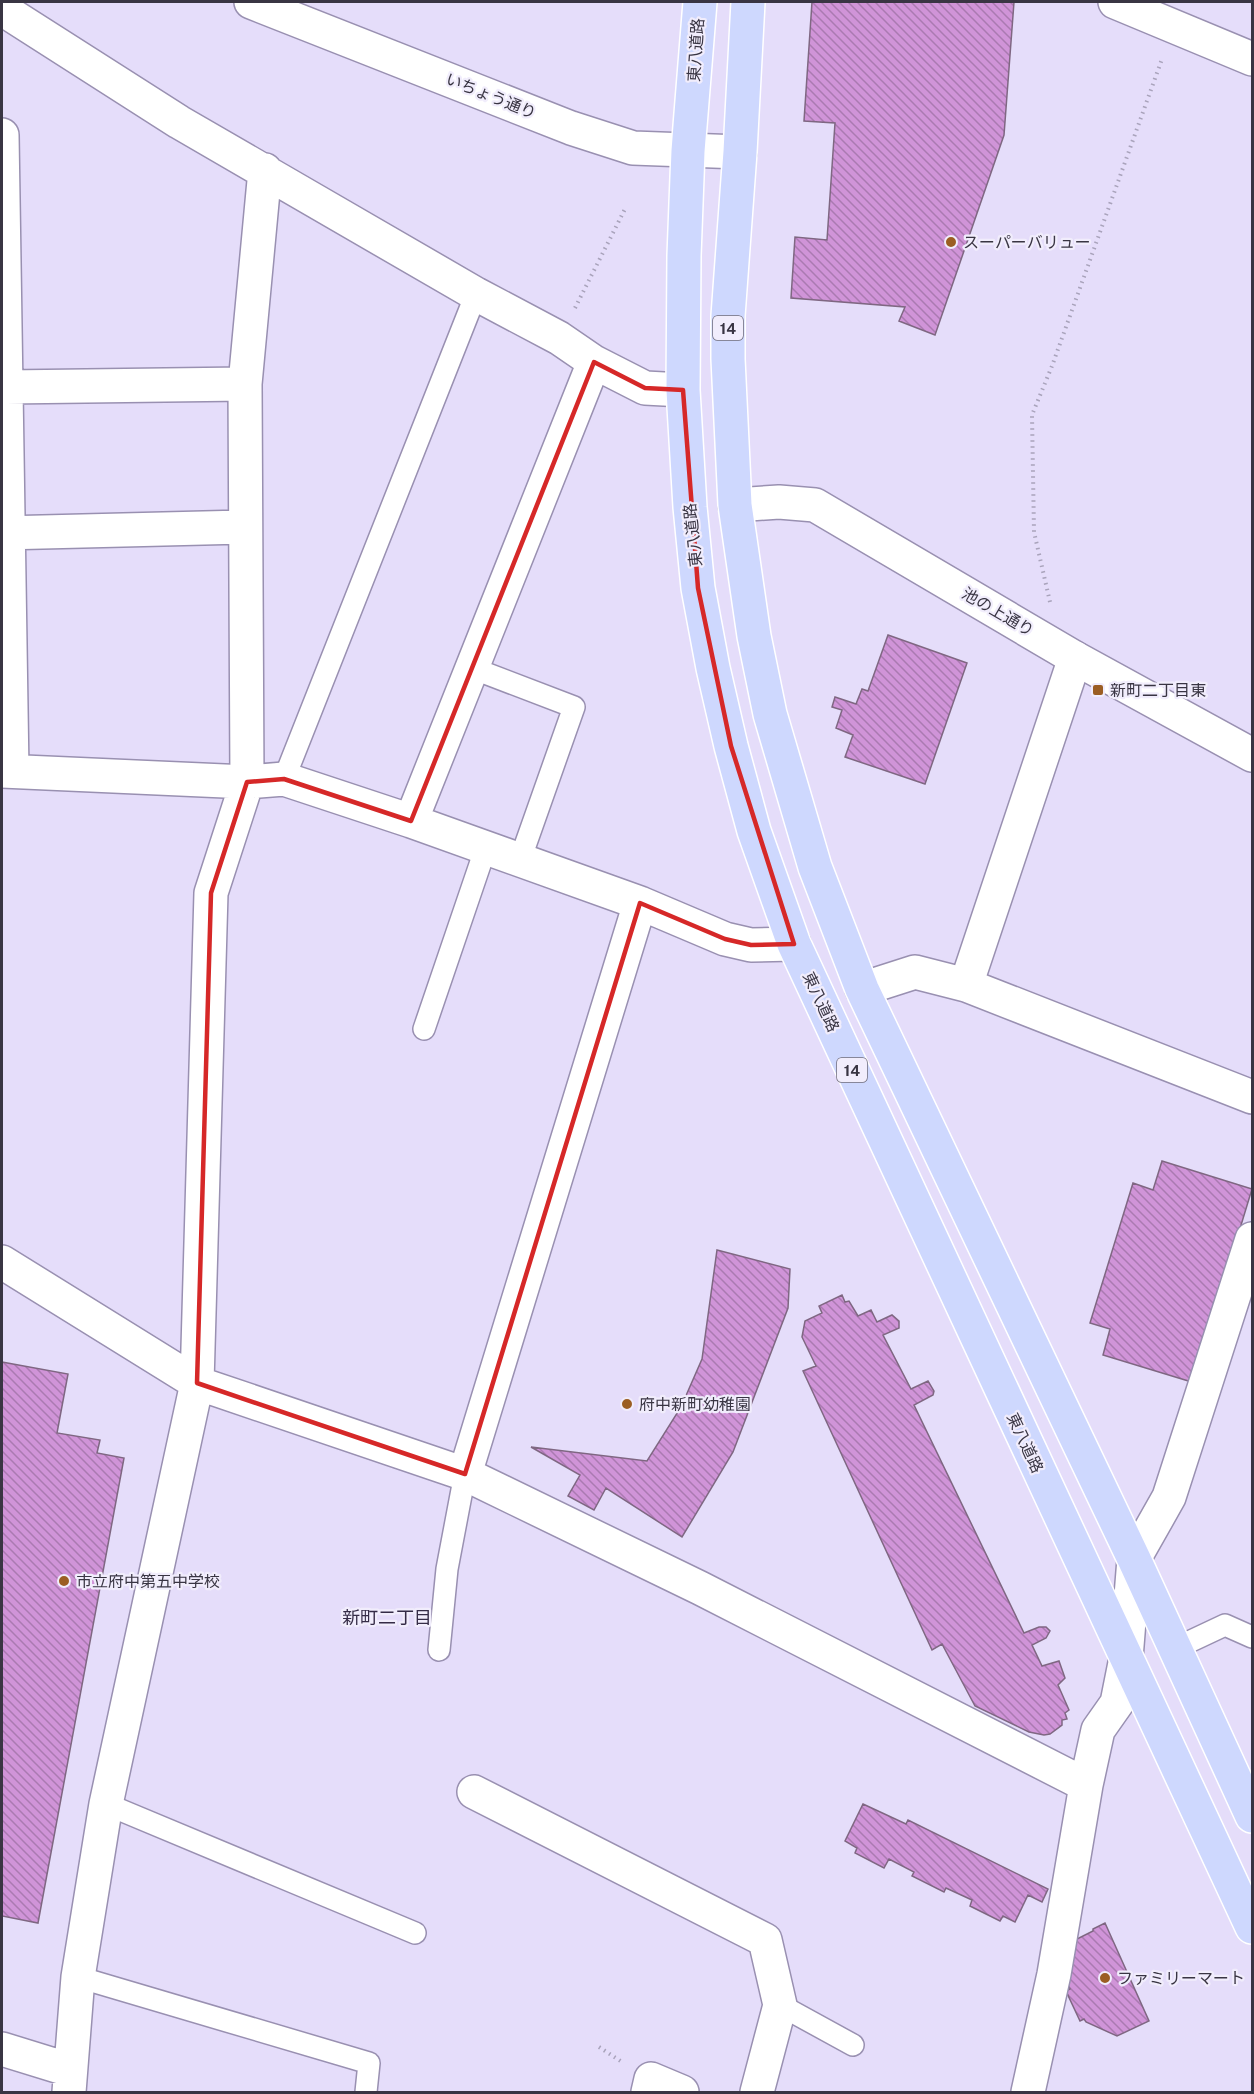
<svg xmlns="http://www.w3.org/2000/svg" width="1254" height="2094" font-family="'Public Sans','Noto Sans JP',sans-serif">
<style>
.building{fill:url(#building-back-hatch);stroke:#7f6782;stroke-width:1.5}
.lines{fill:none;stroke-linecap:round;stroke-linejoin:round}
.service-casing{stroke:#9990b1;stroke-width:24}
.minor-casing{stroke:#9990b1;stroke-width:36}
.tertiary-casing{stroke:#9990b1;stroke-width:36}
.primary-casing{stroke:#fff;stroke-width:36}
.path{stroke:#a9a3bb;stroke-width:4;stroke-dasharray:1.5 4.5;stroke-linecap:butt}
.service{stroke:#fff;stroke-width:21}
.minor{stroke:#fff;stroke-width:33}
.tertiary{stroke:#fff;stroke-width:33}
.primary{stroke:#ced8fe;stroke-width:33}
.marked{fill:none;stroke:#d62828;stroke-width:4.5;stroke-linejoin:round}
.poi-dot{fill:#9b5e23;stroke:#f1edfc;stroke-width:2}
.labels{text-anchor:middle;dominant-baseline:central;stroke-width:4.5;stroke-linejoin:round;paint-order:stroke}
.shield{fill:#f1edfc;stroke:#706c7a;stroke-width:1.5}
.shield-label{font-size:15px;font-weight:bold;fill:#393543}
.street-label{font-size:16px;fill:#393543;stroke:#f1edfc}
.poi-label{font-size:16px;fill:#393543;stroke:#f1edfc;text-anchor:start}
.neighbourhood-label{font-size:18px;fill:#352c47;stroke:#f1edfc}
</style>
<defs>
<pattern id="building-back-hatch" width="6" height="6" patternUnits="userSpaceOnUse" patternTransform="scale(1.5)"><rect width="6" height="6" fill="#d094d8"/><path d="M-1 5l2 2M0 0l6 6M5-1l2 2" fill="none" stroke="#aa7ab1"/></pattern>
</defs>
<rect width="100%" height="100%" fill="#e5ddfa"/>
<path class="building" d="M 812,2 L 1014,2 L 1004,135 L 935,335 L 899,321 L 905,307 L 791,298 L 795,237 L 827,240 L 835,123 L 804,121 Z
M 888,635 L 967,663 L 925,784 L 845,757 L 853,735 L 836,728 L 842,710 L 832,707 L 835,697 L 856,704 L 862,689 L 868,691 Z
M 1162,1161 L 1252,1189 L 1201,1357 L 1195,1383 L 1103,1355 L 1110,1329 L 1090,1323 L 1133,1183 L 1153,1190 Z
M 717,1250 L 790,1269 L 788,1308 L 733,1452 L 682,1537 L 606,1488 L 594,1510 L 568,1496 L 580,1475 L 531,1447 L 647,1461 L 681,1407 L 702,1359 Z
M 842,1295 L 845,1302 L 849,1301 L 858,1316 L 871,1310 L 877,1322 L 892,1315 L 899,1321 L 899,1328 L 883,1335 L 911,1389 L 928,1381 L 934,1391 L 933,1395 L 914,1405 L 1024,1633 L 1039,1627 L 1046,1627 L 1050,1631 L 1046,1638 L 1032,1645 L 1042,1666 L 1059,1661 L 1065,1678 L 1058,1685 L 1069,1710 L 1065,1713 L 1067,1719 L 1062,1720 L 1062,1725 L 1050,1734 L 1044,1735 L 1029,1732 L 975,1706 L 942,1644 L 932,1650 L 803,1371 L 816,1366 L 802,1337 L 805,1321 L 822,1313 L 819,1306 Z
M 2,1362 L 68,1374 L 57,1433 L 100,1440 L 97,1453 L 124,1458 L 38,1923 L 2,1916 Z
M 863,1804 L 906,1824 L 908,1820 L 1048,1889 L 1042,1902 L 1028,1895 L 1015,1922 L 1003,1916 L 1000,1921 L 970,1906 L 972,1900 L 946,1888 L 944,1892 L 912,1876 L 914,1872 L 889,1859 L 884,1868 L 855,1853 L 857,1848 L 845,1841 Z
M 1105,1923 L 1149,2021 L 1117,2036 L 1086,2022 L 1084,2019 L 1080,2021 L 1066,1991 L 1070,1989 L 1067,1983 L 1075,1940 L 1093,1931 L 1093,1929 Z"/>
<g class="lines">
<g class="service-casing">
<path id="service" d="M 472,668 L 574,707 L 520,860
M 284,779 L 476,294
M 424,1029 L 486,847
M 1174,1649 L 1225,1625 L 1252,1637
M 439,1650 L 447,1569 L 465,1474
M 106,1804 L 415,1933
M 78,1977 L 369,2063 L 366,2092
M 780,2005 L 853,2045"/>
</g>
<g class="minor-casing">
<path id="minor" d="M 1115,2 L 1252,59
M 2,9 L 179,122 L 476,294 L 559,338 L 594,362 L 645,388 L 683,390
M 2,135 L 12,771
M 6,387 L 245,384
M 2,533 L 244,527
M 2,771 L 247,782 L 284,779 L 411,821 L 640,903 L 725,939 L 751,945 L 794,944
M 411,821 L 594,362
M 966,985 L 1075,658
M 862,989 L 915,972 L 966,985 L 1252,1097
M 2,1262 L 197,1383 L 465,1474 L 700,1588 L 1086,1785
M 465,1474 L 640,903
M 474,1792 L 765,1940 L 780,2005 L 757,2092
M 2,2049 L 70,2070
M 69,2092 L 78,1977 L 106,1804 L 197,1383 L 211,893 L 247,782 L 245,384 L 265,170
M 648,2092 L 651,2079 L 682,2092
M 1028,2092 L 1054,1974 L 1086,1785 L 1098,1730 L 1117,1703 L 1126,1658 L 1134,1559 L 1169,1497 L 1252,1239"/>
</g>
<g class="tertiary-casing">
<path id="tertiary" d="M 251,2 L 571,128 L 633,148 L 740,152
M 735,505 L 779,502 L 815,505 L 1075,658 L 1252,755"/>
</g>
<g class="primary-casing">
<path id="primary" d="M 700,2 L 688,151 L 684,256 L 683,390 L 690,507 L 698,588 L 713,668 L 731,746 L 754,831 L 794,944 L 1252,1927
M 748,2 L 740,152 L 728,316 L 728,359 L 735,505 L 754,636 L 770,714 L 815,867 L 862,989 L 1134,1559 L 1252,1816"/>
</g>
<path class="path" d="M 575,308 L 626,207
M 1050,602 L 1034,532 L 1032,415 L 1052,366 L 1162,59
M 599,2047 L 622,2062"/>
<use href="#service" class="service"/>
<use href="#minor" class="minor"/>
<use href="#tertiary" class="tertiary"/>
<use href="#primary" class="primary"/>
</g>
<path class="marked" d="M 594,362 L 645,388 L 683,390 L 698,588 L 731,746 L 794,944 L 751,945 L 725,939 L 640,903 L 465,1474 L 197,1383 L 211,893 L 247,782 L 284,779 L 411,821 Z"/>
<g class="poi-dot">
<circle cx="951" cy="242" r="6"/>
<rect x="1092" y="684" width="12" height="12" rx="3"/>
<circle cx="627" cy="1404" r="6"/>
<circle cx="64" cy="1581" r="6"/>
<circle cx="1105" cy="1978" r="6"/>
</g>
<g class="labels">
<g class="shield">
<rect x="713" y="316" width="30" height="24" rx="4.5"/>
<rect x="837" y="1058" width="30" height="24" rx="4.5"/>
</g>
<g class="shield-label">
<text x="728" y="328">14</text>
<text x="852" y="1070">14</text>
</g>
<g class="street-label">
<text transform="translate(696 50) rotate(-86)">東八道路</text>
<text transform="translate(491 96) rotate(22)">いちょう通り</text>
<text transform="translate(693 535) rotate(-96)">東八道路</text>
<text transform="translate(998 612) rotate(30)">池の上通り</text>
<text transform="translate(821 1002) rotate(65)">東八道路</text>
<text transform="translate(1025 1443) rotate(65)">東八道路</text>
</g>
<g class="poi-label">
<text x="963" y="242">スーパーバリュー</text>
<text x="1110" y="690">新町二丁目東</text>
<text x="639" y="1404">府中新町幼稚園</text>
<text x="76" y="1581">市立府中第五中学校</text>
<text x="1117" y="1978">ファミリーマート</text>
</g>
<g class="neighbourhood-label">
<text x="387" y="1617">新町二丁目</text>
</g>
</g>
<rect width="1254" height="2094" fill="none" stroke="#393543" stroke-width="6"/>
</svg>
